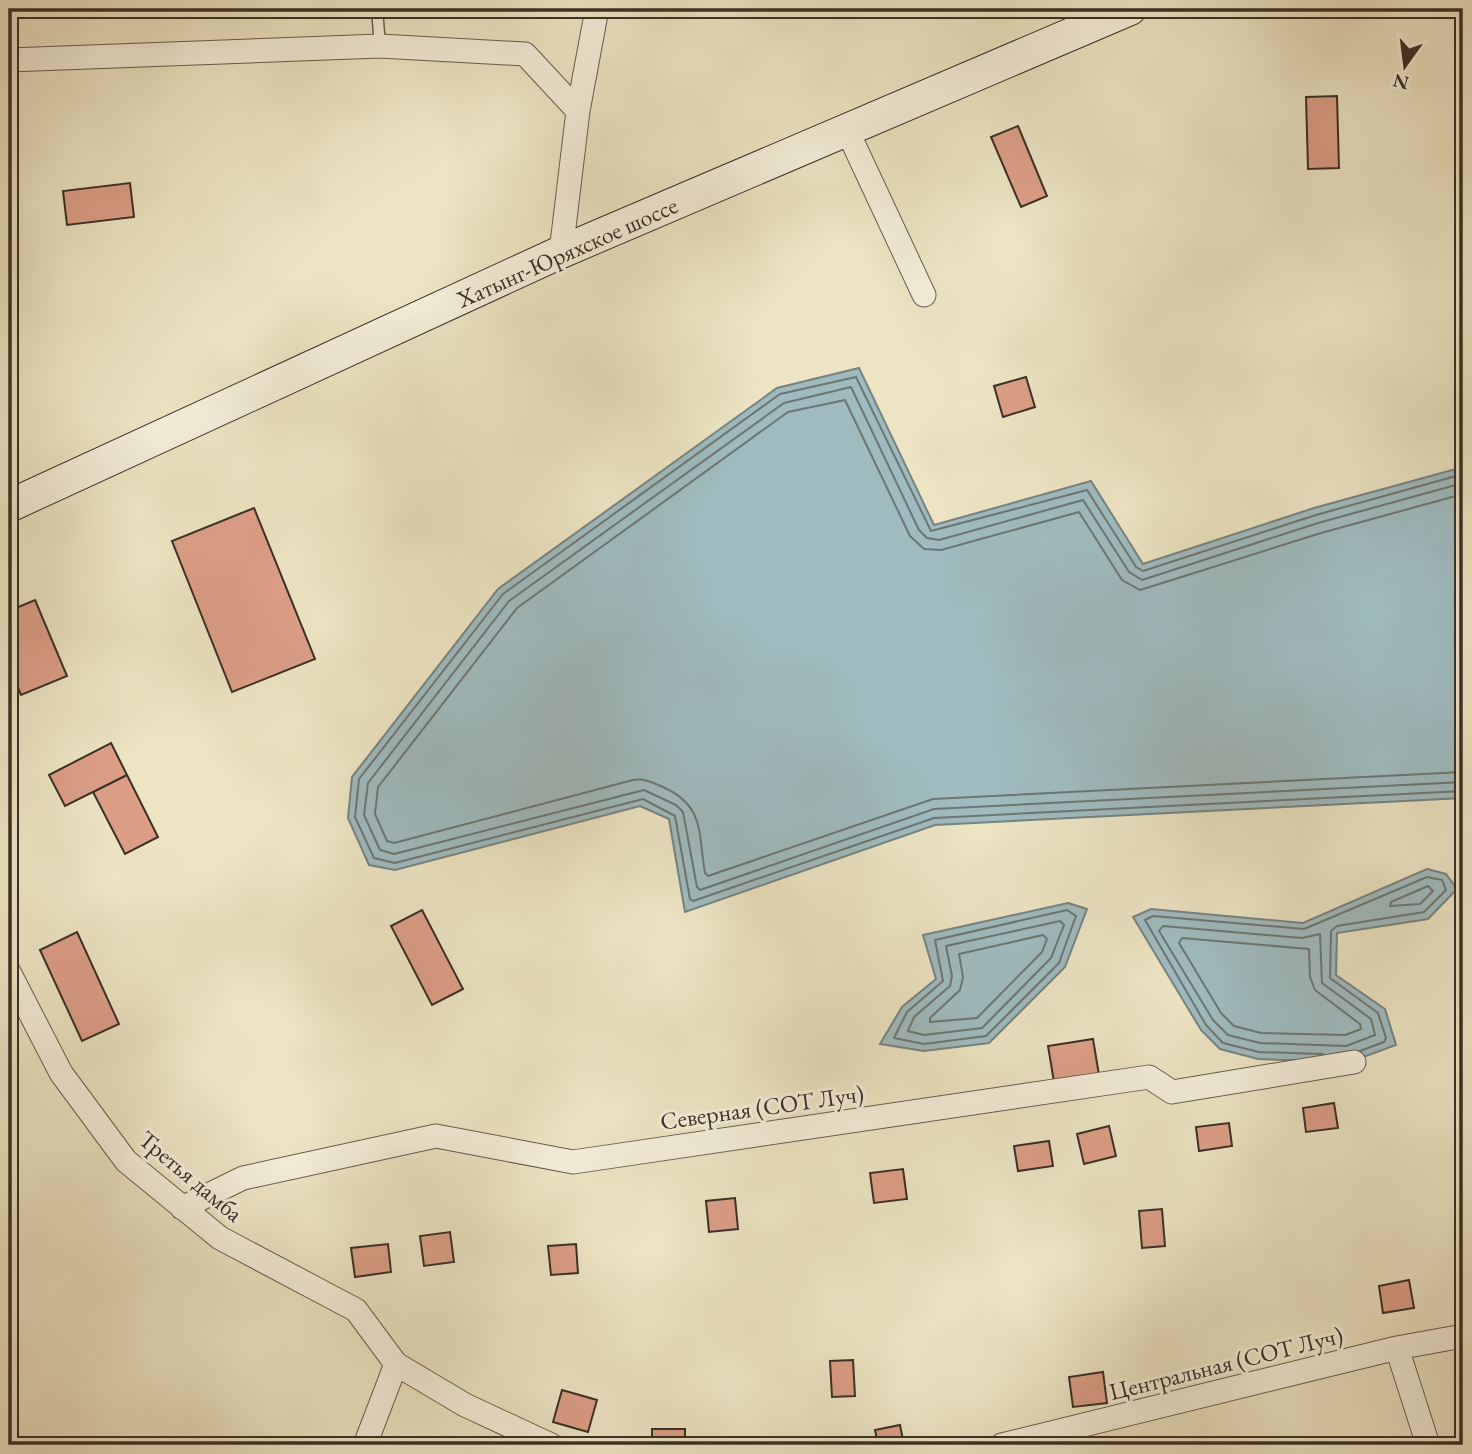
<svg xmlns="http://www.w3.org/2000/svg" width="1472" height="1454" font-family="'EB Garamond',serif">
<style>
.water{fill:#9fbbbf;stroke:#778382;stroke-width:2}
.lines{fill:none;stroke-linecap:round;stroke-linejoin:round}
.shore{stroke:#6c7673;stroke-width:2}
.building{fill:#dc9e87;stroke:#3a3027;stroke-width:2}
.service-casing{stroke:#665d4e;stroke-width:13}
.minor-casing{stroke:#665d4e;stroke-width:25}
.secondary-casing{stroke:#3a3027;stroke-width:34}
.service{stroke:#f3edd8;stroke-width:10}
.minor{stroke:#f3edd8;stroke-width:23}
.secondary{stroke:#f3edd8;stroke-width:32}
.labels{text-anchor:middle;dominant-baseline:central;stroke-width:6;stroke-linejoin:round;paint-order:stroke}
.street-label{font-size:24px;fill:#3a3027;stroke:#f3edd8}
</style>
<rect width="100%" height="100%" fill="#ece4c3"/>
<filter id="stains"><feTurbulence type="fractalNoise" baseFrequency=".00286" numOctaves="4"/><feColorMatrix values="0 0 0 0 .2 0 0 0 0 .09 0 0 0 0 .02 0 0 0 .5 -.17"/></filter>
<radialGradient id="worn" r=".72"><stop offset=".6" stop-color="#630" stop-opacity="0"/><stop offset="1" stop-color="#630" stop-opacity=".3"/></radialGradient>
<path class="water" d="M 859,368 L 934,525 L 1091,481 L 1143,564 L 1314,508 L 1463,467 L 1463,798 L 935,825 L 685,912 L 669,819 L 640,806 L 395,870 L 369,865 L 348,818 L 352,777 L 498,589 L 777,388 Z
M 1427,869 L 1446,874 L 1457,889 L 1428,919 L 1337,933 L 1336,975 L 1385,1009 L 1396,1045 L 1350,1062 L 1258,1059 L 1220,1049 L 1201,1030 L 1133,917 L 1151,909 L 1303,923 Z
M 1068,903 L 1087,909 L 1065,967 L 989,1043 L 924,1051 L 880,1044 L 902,1007 L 936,979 L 923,935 Z"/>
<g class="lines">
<path class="shore" d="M 1463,474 L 1316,515 L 1143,571 L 1136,567 L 1087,490 L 931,531 L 856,377 L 780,394 L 503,594 L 359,779 L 355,817 L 374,858 L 395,863 L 643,799 L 675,816 L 690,899 L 693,901 L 934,818 L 1463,791
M 1463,483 L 1318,523 L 1142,580 L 1129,572 L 1083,500 L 939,540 L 927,538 L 919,530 L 851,387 L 784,403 L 509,601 L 368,783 L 364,815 L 380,850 L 394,854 L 644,790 L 676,805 L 683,812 L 697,887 L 700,890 L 934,809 L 1463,782
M 1463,494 L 1321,533 L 1140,590 L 1122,580 L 1079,512 L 941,550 L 924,549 L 910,536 L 845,400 L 788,412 L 517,608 L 378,787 L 375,814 L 387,841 L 394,843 L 633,780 C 645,778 654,783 665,788 C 705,807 698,833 705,873 L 708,876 L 933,799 L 1463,772
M 1428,886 L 1433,891 L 1420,904 L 1390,906 L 1391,902 Z
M 1067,910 L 1076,916 L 1059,963 L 986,1036 L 924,1044 L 894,1038 L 907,1012 L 943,981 L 935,940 Z
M 1060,921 L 1064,925 L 1051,958 L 982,1028 L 924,1035 L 908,1031 L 914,1017 L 950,986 L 952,976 L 946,946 Z
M 1163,926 L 1302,938 L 1320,934 L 1322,983 L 1371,1019 L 1375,1035 L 1346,1046 L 1260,1043 L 1228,1035 L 1213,1020 L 1159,931 Z
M 1043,935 L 1047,939 L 1042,952 L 977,1018 L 930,1022 L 930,1018 L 960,990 L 963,977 L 959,954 Z
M 1182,938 L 1309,949 L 1310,977 L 1315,990 L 1360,1024 L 1361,1029 L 1345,1035 L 1261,1033 L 1234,1026 L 1221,1013 L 1179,943 Z
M 1323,1054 L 1259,1052 L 1223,1043 L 1206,1025 L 1145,920 L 1153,916 L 1304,929 L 1427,877 L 1442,880 L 1446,890 L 1424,912 L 1337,926 L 1331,931 L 1330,978 L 1378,1013 L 1386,1038 L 1384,1042 L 1360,1051"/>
</g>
<path class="building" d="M 1337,96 L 1339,168 L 1308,169 L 1306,97 Z
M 1018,126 L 1047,196 L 1021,207 L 991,137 Z
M 130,183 L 134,217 L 67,225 L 63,191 Z
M 1026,377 L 1035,407 L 1003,417 L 994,386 Z
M 254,508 L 315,659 L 232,692 L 172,541 Z
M 35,600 L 67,676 L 21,695 L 9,666 L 9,611 Z
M 111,743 L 127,775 L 65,806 L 49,775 Z
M 127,775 L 158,837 L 125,854 L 93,792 Z
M 422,910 L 463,989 L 432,1005 L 391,926 Z
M 77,932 L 119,1024 L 82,1041 L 40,950 Z
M 1093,1039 L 1099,1075 L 1054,1082 L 1048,1046 Z
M 1334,1103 L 1338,1128 L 1306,1132 L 1303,1108 Z
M 1229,1123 L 1232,1146 L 1199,1151 L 1196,1127 Z
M 1109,1126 L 1116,1156 L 1084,1164 L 1077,1134 Z
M 1049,1141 L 1053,1166 L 1018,1171 L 1014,1146 Z
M 903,1169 L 907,1199 L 874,1203 L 870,1173 Z
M 735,1198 L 738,1229 L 709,1232 L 706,1201 Z
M 1162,1209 L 1165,1246 L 1142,1248 L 1139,1211 Z
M 450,1232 L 454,1262 L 424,1266 L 420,1236 Z
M 388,1244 L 391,1272 L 355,1277 L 351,1248 Z
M 576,1244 L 578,1273 L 551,1275 L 548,1246 Z
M 1409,1280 L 1414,1308 L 1383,1313 L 1379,1286 Z
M 853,1360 L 855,1396 L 832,1397 L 830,1361 Z
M 1103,1372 L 1107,1403 L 1073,1407 L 1069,1377 Z
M 562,1390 L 597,1400 L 588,1432 L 553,1422 Z
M 900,1425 L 904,1445 L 878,1445 L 875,1430 Z
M 652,1429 L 685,1429 L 685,1445 L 652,1445 Z"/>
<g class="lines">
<g class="service-casing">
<path id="service" d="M 377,9 L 380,46"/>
</g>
<g class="minor-casing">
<path id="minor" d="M 9,60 L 380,46 L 525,54 L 578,111
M 847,130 L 924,295
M 561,252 L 578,111 L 597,9
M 9,972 L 61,1073 L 126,1161 L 220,1238 L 356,1310 L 396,1364 L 465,1405 L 551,1445
M 182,1208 L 243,1178 L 436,1136 L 573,1162 L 1149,1077 L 1172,1092 L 1354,1062
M 1397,1348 L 1428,1445
M 365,1445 L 396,1364
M 1002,1445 L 1397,1348 L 1463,1336"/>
</g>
<g class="secondary-casing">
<path id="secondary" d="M 9,506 L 561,252 L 1130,9"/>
</g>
<use href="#service" class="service"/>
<use href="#minor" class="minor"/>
<use href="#secondary" class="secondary"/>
</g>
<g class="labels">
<g class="street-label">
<text transform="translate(567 252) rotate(-24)">Хатынг-Юряхское шоссе</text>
<text transform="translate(762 1107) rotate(-8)">Северная (СОТ Луч)</text>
<text transform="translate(191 1176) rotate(40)">Третья дамба</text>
<text transform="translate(1226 1363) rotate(-14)">Центральная (СОТ Луч)</text>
</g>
</g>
<rect width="1472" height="1454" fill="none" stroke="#ece4c3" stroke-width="35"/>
<rect x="10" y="10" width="1451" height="1433" fill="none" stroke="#3a3027" stroke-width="3.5"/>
<rect x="18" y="18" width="1437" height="1419" fill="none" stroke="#3a3027" stroke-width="2"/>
<g transform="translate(1405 66) rotate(194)" stroke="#f3edd8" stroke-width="5" paint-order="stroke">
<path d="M0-5L12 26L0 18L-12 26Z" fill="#3a3027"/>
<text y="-10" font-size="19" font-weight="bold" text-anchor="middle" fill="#3a3027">N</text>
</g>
<rect width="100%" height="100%" filter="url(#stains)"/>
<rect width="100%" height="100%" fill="url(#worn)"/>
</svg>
